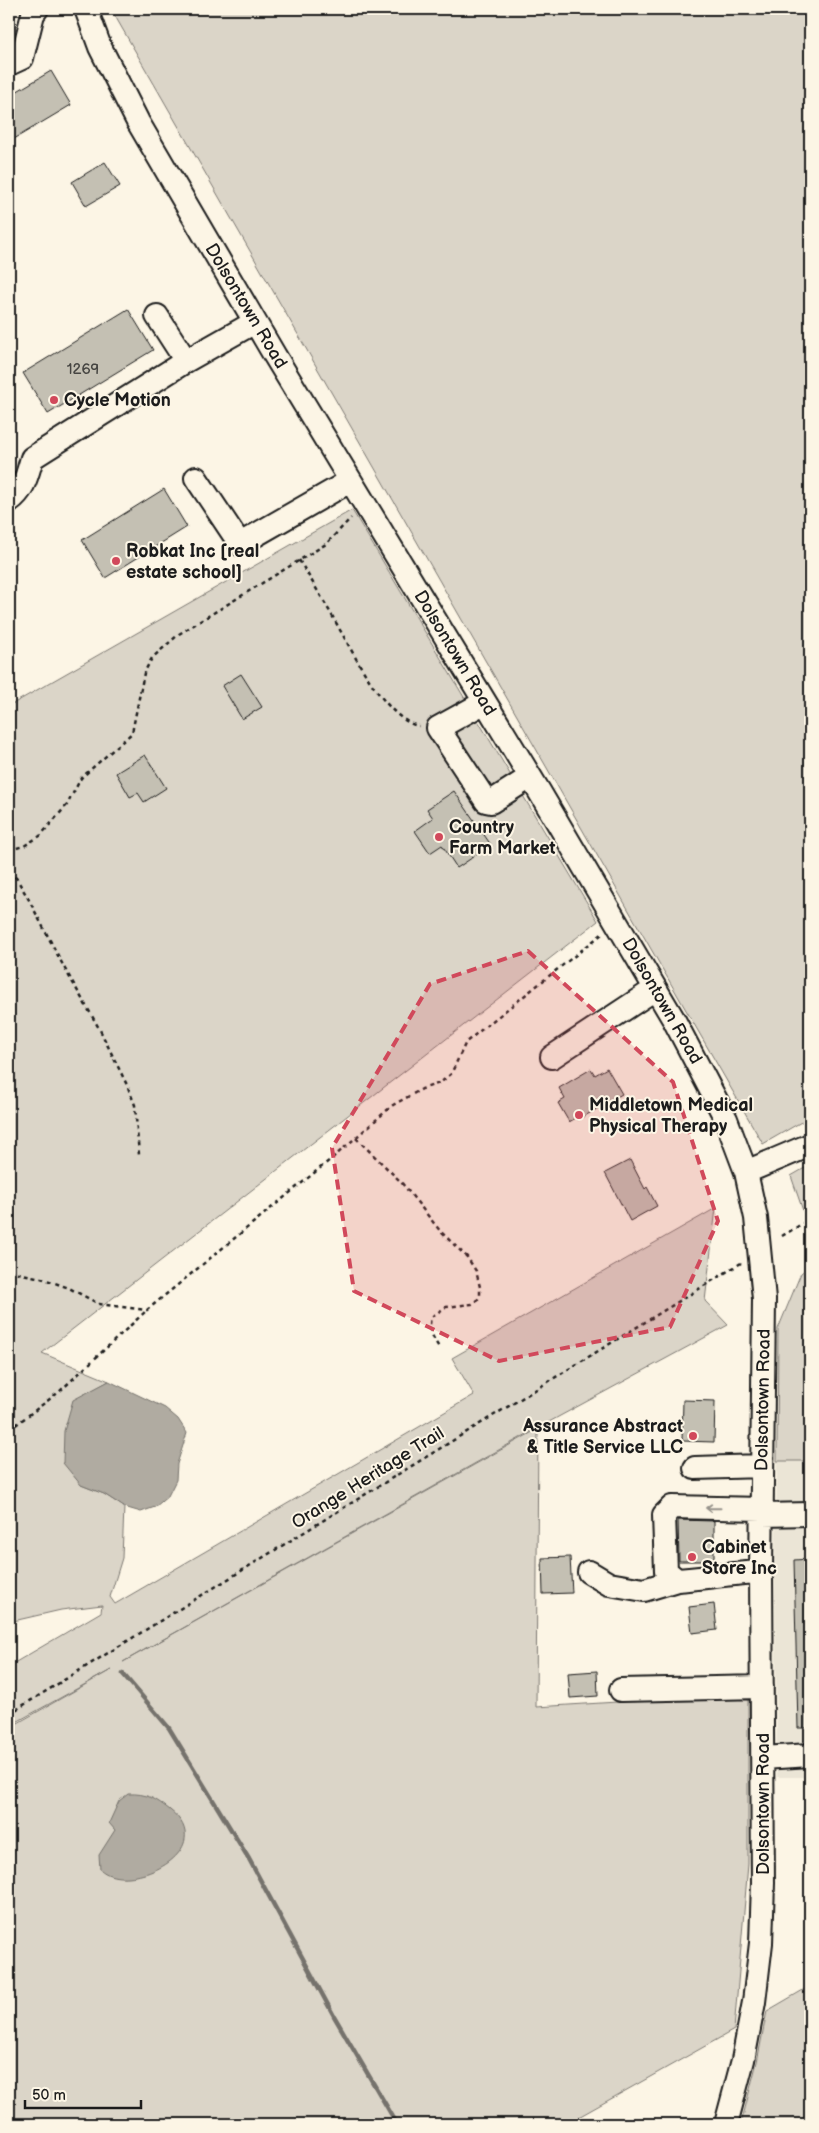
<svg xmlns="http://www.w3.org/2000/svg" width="819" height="2133" font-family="'Balsamiq Sans',sans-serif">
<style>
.built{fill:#ebe5d6}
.green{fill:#dbd5c8;stroke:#7c7872}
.water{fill:#b0aba1;stroke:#75726c}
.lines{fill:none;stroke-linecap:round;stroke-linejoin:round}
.stream{stroke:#75726c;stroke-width:4.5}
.building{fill:#c4c0b3;stroke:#1c1c1c}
.minor-casing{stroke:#1c1c1c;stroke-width:26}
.path{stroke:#1c1c1c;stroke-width:2.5;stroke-dasharray:4 4;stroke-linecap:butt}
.minor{stroke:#fcf5e5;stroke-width:22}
.oneway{stroke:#97938b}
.marked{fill:#d1495b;fill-opacity:0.2;stroke:#d1495b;stroke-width:4;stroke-dasharray:10 6;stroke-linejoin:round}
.poi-dot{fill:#d1495b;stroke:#fcf5e5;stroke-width:2}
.labels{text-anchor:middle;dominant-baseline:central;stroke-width:4;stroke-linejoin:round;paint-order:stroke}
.number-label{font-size:15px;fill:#464542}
.street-label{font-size:18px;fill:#1c1c1c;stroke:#fcf5e5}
.poi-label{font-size:18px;font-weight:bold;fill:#1c1c1c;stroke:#fcf5e5;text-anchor:start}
</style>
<rect width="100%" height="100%" fill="#fcf5e5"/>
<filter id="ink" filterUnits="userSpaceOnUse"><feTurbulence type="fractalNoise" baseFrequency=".02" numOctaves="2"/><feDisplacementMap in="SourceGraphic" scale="10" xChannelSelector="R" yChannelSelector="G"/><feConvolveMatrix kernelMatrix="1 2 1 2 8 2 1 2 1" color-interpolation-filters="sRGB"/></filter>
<g filter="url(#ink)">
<path class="built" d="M 777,1461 L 810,1461 L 810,1777 L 777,1777 L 775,1575 Z"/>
<path class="green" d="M 111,9 L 810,9 L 810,1117 L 763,1144 Z
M 352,510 L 598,921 L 42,1353 L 109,1381 L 73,1401 L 81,1485 L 104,1494 L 124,1507 L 122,1558 L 110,1597 L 115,1604 L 474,1395 L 452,1358 L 716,1208 L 705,1301 L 728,1325 L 536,1429 L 123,1662 L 538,1429 L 536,1707 L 748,1694 L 748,1864 L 734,2030 L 566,2124 L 9,2124 L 9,1728 L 111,1670 L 9,1726 L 9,1666 L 101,1612 L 102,1605 L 61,1610 L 9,1622 L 9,706 Z
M 810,1165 L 810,1231 L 791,1176 Z
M 810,1266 L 810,1461 L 777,1461 L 778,1329 L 801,1273 Z
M 810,1986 L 810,2124 L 741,2124 L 757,2062 L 767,2011 Z"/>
<path class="water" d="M 109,1381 L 165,1408 L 178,1419 L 187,1433 L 177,1464 L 176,1480 L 168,1496 L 155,1507 L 141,1512 L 124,1507 L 104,1494 L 81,1485 L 63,1463 L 64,1431 L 73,1400 Z
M 128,1794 C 147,1793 156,1799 170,1810 C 222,1851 127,1896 100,1869 L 99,1855 L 115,1830 L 109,1823 L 119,1801 Z"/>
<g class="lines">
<path class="stream" d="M 123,1674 L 169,1728 L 249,1859 L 334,2016 L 397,2124"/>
</g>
<path class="building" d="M 51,71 L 71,105 L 9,142 L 9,96 Z
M 105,162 L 120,186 L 86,206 L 72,182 Z
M 128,309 L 153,350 L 48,414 L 23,373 Z
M 164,489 L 187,527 L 105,578 L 82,540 Z
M 241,674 L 262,707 L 242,719 L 222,686 Z
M 145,755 L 166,788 L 144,802 L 138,793 L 130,797 L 116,773 Z
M 454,791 L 491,845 L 457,868 L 442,845 L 430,853 L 415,831 L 433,818 L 427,809 Z
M 607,1068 L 622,1094 L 578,1120 L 576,1118 L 569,1122 L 558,1103 L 565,1099 L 559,1088 L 591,1069 L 595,1075 Z
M 630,1160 L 645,1189 L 647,1187 L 657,1206 L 630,1221 L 605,1173 Z
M 683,1400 L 715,1401 L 714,1442 L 682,1441 Z
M 678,1520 L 714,1521 L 714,1561 L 679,1561 Z
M 570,1557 L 572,1593 L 543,1594 L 542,1558 Z
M 810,1559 L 810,1728 L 798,1728 L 794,1560 Z
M 714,1604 L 717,1630 L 692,1633 L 689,1607 Z
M 597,1671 L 598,1696 L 570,1698 L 568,1673 Z"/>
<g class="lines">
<g class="minor-casing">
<path id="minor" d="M 86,9 L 100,47 L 138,122 L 275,356 L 539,791 L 674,1020 L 726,1119 L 746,1172 L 756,1218 L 764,1299 L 761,1572 L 763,1883 L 761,1943 L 754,2002 L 743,2060 L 726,2124
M 9,64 L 22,58 L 33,14 L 37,9
M 157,316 L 186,361 L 255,322
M 196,478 L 240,544 L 350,481
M 9,501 C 24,491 27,475 32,458 L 186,361
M 485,702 L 438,728 L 486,801 L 491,802 L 530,777
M 552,1057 L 655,989
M 746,1172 L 810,1145
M 695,1468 L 762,1466
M 762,1515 L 810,1514
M 589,1572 L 609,1584 L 644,1590 L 677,1580
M 761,1572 C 733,1573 705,1578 677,1580 L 666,1571 L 664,1515 L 672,1507 L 762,1509
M 621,1690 L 762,1687
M 763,1758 L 810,1755"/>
</g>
<path class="path" d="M 299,560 C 313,583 327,606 340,630 C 355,656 387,721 419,726
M 9,850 L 24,846 L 40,836 L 67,805 L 81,778 L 132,733 L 144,673 L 152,658 L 179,634 L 326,544 L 351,518
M 9,871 L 17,879 L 29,900 L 65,969 L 100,1030 L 127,1085 L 135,1105 L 139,1155
M 356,1138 L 401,1182 L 441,1232 L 467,1257 L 476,1271 L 480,1287 L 480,1295 L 477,1301 L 472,1304 L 446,1307 L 431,1317 C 428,1330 433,1338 440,1349
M 782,1236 L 810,1219
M 9,1271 L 41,1278 L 69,1288 L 99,1304 L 147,1310 L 336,1155 L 393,1105 L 422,1089 L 440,1083 L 451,1074 L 466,1042 L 602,934
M 9,1430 L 59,1392 L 147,1310
M 9,1714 L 741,1263"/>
<use href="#minor" class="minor"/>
</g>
<defs><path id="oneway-shaft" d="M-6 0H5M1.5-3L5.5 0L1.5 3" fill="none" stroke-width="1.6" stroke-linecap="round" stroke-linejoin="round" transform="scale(1.25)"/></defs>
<use class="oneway" href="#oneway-shaft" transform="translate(713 1508) rotate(-179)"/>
</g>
<path class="marked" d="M 528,951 L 673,1082 L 718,1221 L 670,1327 L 499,1361 L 354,1291 L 332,1148 L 430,984 Z"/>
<g class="poi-dot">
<circle cx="54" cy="400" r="5"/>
<circle cx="116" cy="561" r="5"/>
<circle cx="439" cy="837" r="5"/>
<circle cx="579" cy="1115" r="5"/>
<circle cx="693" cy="1436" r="5"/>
<circle cx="692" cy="1557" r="5"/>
</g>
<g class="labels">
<g class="number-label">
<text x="83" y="369">1269</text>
</g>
<g class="street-label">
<text transform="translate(246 306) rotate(59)">Dolsontown Road</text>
<text transform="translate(455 653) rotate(59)">Dolsontown Road</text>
<text transform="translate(662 1001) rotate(60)">Dolsontown Road</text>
<text transform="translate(763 1400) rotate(-89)">Dolsontown Road</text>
<text transform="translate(368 1478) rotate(-32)">Orange Heritage Trail</text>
<text transform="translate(763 1804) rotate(-90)">Dolsontown Road</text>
</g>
<g class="poi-label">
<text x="64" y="400">Cycle Motion</text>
<text x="126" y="551">Robkat Inc [real<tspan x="126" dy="21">estate school]</tspan></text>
<text x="449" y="827">Country<tspan x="449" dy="21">Farm Market</tspan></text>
<text x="589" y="1105">Middletown Medical<tspan x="589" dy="21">Physical Therapy</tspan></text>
<text x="683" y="1426" text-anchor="end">Assurance Abstract<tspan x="683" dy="21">&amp; Title Service LLC</tspan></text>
<text x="702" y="1547">Cabinet<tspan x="702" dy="21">Store Inc</tspan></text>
</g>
</g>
<rect width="819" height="2133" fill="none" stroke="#fcf5e5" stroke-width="30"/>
<rect x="15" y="15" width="789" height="2103" fill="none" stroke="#1c1c1c" stroke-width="2" filter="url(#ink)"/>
<path d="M25 2100v8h116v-8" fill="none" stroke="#1c1c1c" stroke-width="2.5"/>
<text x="32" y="2100" font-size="15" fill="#1c1c1c" stroke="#fcf5e5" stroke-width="4" paint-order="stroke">50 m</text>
</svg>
